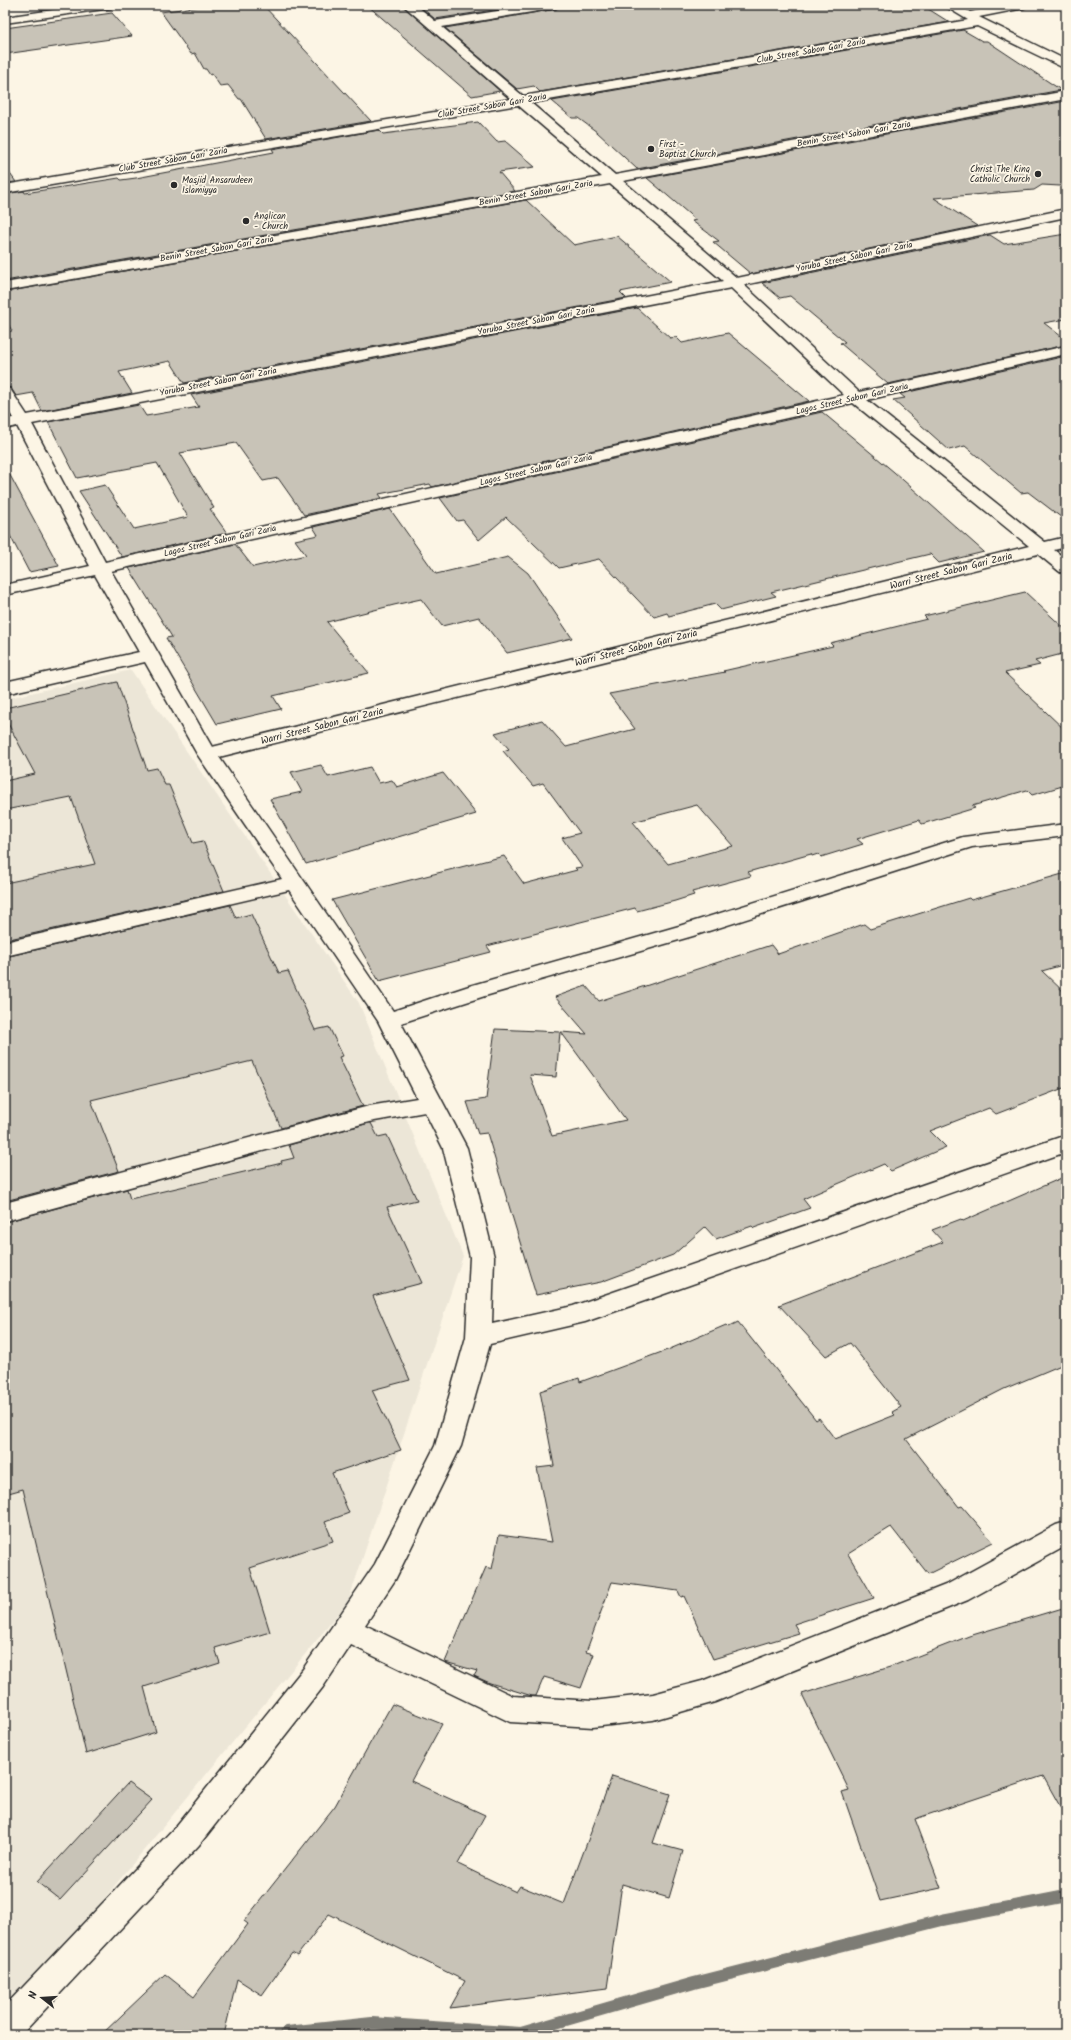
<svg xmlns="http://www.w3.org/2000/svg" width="1071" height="2040" font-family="Kalam,sans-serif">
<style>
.built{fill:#ece6d7}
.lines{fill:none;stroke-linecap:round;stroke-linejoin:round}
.stream{stroke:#7d7b74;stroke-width:12}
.building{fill:#c8c3b7;stroke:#2b2b2b;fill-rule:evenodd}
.minor-casing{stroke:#2b2b2b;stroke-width:3}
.minor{fill:#fcf5e5;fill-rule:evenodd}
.poi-dot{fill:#2b2b2b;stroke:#fcf5e5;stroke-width:1.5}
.labels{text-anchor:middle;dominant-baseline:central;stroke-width:3.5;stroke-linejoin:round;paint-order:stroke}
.far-street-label{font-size:9px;fill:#2b2b2b;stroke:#fcf5e5}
.far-poi-label{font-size:9px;fill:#2b2b2b;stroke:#fcf5e5;text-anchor:start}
.street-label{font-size:10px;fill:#2b2b2b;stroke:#fcf5e5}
</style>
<rect width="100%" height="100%" fill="#fcf5e5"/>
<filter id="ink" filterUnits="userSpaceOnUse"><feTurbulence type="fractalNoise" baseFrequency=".025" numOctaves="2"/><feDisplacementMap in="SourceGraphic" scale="8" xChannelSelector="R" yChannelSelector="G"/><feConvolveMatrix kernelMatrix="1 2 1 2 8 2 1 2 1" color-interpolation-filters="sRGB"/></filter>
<g filter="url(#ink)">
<path class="built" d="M 131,670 L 359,1003 L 463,1256 L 348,1602 L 5,2019 L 5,699 Z"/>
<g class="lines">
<path class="stream" d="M 287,2032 L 372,2023 L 521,2033 L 694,1983 L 942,1920 L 1066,1896"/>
</g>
<path class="building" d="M 208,5 L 263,5 L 371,121 L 266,139 L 241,99 L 239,99 L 228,85 L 220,86 L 212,74 L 210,75 L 206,69 L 204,69 L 195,53 L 191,54 L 161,12 Z
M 367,5 L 402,5 L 500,91 L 472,96 Z
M 418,5 L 526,5 L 435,19 Z
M 563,5 L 922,5 L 949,22 L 540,92 L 534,86 L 517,89 L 445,28 L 556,9 Z
M 112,13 L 132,36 L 5,54 L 5,28 Z
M 963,30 L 982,41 L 987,41 L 1061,90 L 637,169 L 597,132 L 578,118 L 572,118 L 552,101 Z
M 1066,101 L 1066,177 L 1060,186 L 1042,185 L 1034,190 L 934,198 L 977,226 L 751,274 L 713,242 L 719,241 L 692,221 L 696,220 L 647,178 Z
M 478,122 L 497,142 L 505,141 L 535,167 L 499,172 L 515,191 L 5,281 L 5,194 L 24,191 L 25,193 L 119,178 L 121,180 L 136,178 L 274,152 L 272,149 L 379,130 L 383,134 Z
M 5,167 L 16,182 L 5,183 Z
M 526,200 L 574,245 L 617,236 L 671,282 L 620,292 L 626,298 L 184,383 L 170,361 L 119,372 L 132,393 L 42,411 L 33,393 L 16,396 L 11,388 L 5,386 L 5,332 L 12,331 L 5,318 L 5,292 Z
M 1066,234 L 1066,319 L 1044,323 L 1066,340 L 1066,345 L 888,384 L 840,343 L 845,342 L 790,296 L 780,298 L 762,283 L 990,235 L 1004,244 Z
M 637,308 L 670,338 L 676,337 L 682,343 L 728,333 L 809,401 L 432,487 L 430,484 L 379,494 L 382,498 L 304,515 L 278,478 L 263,481 L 236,443 L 180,453 L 214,508 L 210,509 L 227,533 L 122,557 L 79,491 L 105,485 L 134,529 L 188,517 L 157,463 L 77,478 L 48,422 L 139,405 L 146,416 L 199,407 L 191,395 Z
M 1066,356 L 1066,521 L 1028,492 L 1021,493 L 965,446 L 949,450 L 893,400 L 905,398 L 900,394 Z
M 822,412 L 894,472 L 984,552 L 939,563 L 930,554 L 771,592 L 776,596 L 721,610 L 715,604 L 669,616 L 667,613 L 654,617 L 599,559 L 559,568 L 506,517 L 479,540 L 463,520 L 457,521 L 440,498 Z
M 5,466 L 59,566 L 29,572 L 5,526 Z
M 390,509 L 436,574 L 508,557 L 528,573 L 572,638 L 507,653 L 479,617 L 442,626 L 421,599 L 394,605 L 327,622 L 369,673 L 273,696 L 281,709 L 217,724 L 166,638 L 172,637 L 129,568 L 235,544 L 253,567 L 306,555 L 295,540 L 318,535 L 313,527 Z
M 1025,592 L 1066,630 L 1066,653 L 1035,661 L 1040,665 L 1005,673 L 1066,731 L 1066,785 L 1032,795 L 1027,790 L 972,806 L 975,808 L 922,824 L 919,820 L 857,839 L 863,844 L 821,857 L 818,854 L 812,856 L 811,854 L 748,872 L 751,876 L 692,892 L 694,895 L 675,901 L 637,911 L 635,908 L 487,946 L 491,952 L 379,981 L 332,900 L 504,856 L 524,884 L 577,870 L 575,868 L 582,867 L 562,838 L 580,833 L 543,783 L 533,786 L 503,751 L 509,749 L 495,733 L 542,720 L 566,747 L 635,729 L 609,694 L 725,672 L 723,671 L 833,646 L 830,643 L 927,619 L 924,616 ZM 697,805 L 733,846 L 668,864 L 633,822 Z
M 117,682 L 147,770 L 157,768 L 165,785 L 169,785 L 193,843 L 203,841 L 224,891 L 5,940 L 5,883 L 95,864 L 71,797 L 5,810 L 5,781 L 35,774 L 5,718 L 5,708 Z
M 321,765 L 328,777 L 370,767 L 379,783 L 392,780 L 397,787 L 443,773 L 476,814 L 306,864 L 270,799 L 302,792 L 291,772 Z
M 1066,873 L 1066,964 L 1042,971 L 1066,994 L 1066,1087 L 996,1114 L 989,1108 L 930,1131 L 946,1147 L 891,1171 L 884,1164 L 803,1199 L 810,1208 L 754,1228 L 752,1226 L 716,1239 L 705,1227 L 673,1255 L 601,1282 L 536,1295 L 487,1133 L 478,1134 L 467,1102 L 486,1099 L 495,1029 L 560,1032 L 556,1077 L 530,1075 L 552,1136 L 626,1120 L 561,1032 L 587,1034 L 555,997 L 586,986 L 599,1001 L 771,945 L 778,954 L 864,924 L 870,929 L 969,898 L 971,900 Z
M 230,905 L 236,918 L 251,914 L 279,973 L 288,971 L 315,1030 L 329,1027 L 343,1056 L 339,1057 L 363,1106 L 281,1128 L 252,1061 L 91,1100 L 119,1171 L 5,1201 L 5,957 Z
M 369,1123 L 371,1123 L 378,1137 L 387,1135 L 417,1200 L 387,1207 L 422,1283 L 373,1296 L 410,1380 L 372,1390 L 401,1450 L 332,1473 L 349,1513 L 325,1522 L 333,1541 L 250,1568 L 270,1632 L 215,1648 L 220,1663 L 144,1687 L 156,1732 L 86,1754 L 23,1489 L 5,1494 L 5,1222 L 127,1189 L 130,1199 L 282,1163 L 281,1161 L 294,1158 L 289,1145 Z
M 1066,1176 L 1066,1363 L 1004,1389 L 906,1439 L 959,1507 L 962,1506 L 993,1542 L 928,1574 L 891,1527 L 848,1554 L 874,1598 L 794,1624 L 799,1633 L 713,1659 L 684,1596 L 681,1597 L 678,1591 L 612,1582 L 586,1652 L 594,1654 L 581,1688 L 544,1677 L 536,1696 L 532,1696 L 490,1683 L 474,1676 L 477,1671 L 445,1662 L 486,1567 L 492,1569 L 499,1535 L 552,1542 L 537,1468 L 554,1466 L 540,1391 L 579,1378 L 580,1382 L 670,1349 L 726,1325 L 728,1327 L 738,1322 L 816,1420 L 819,1418 L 835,1439 L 895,1415 L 892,1412 L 901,1407 L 850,1343 L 826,1356 L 779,1305 L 943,1242 L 932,1230 L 961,1219 L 963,1221 Z
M 1066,1607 L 1066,1817 L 1043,1776 L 915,1819 L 941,1888 L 880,1901 L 842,1792 L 849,1790 L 802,1694 L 890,1667 L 969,1636 Z
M 392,1704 L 442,1724 L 411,1781 L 485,1815 L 458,1864 L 516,1892 L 520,1886 L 564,1904 L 612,1776 L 670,1794 L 653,1843 L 683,1851 L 669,1898 L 622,1884 L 607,1988 L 450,2008 L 465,1981 L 329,1914 L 297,1956 L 292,1953 L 262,1995 L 237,1979 L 224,2035 L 101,2035 L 165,1974 L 194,1997 L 248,1924 L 244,1921 L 335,1806 Z
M 128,1783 L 152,1800 L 60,1900 L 37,1882 Z"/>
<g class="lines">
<g class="minor-casing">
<path id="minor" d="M 87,5 L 117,5 L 111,8 L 5,23 L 5,17 Z
M 403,5 L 416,5 L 435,21 L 535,5 L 562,5 L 556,8 L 442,27 L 523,96 L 968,20 L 943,5 L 957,5 L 970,12 L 1007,5 L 1030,5 L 1024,8 L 979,17 L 1066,60 L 1066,69 L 977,26 L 531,103 L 615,175 L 1066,91 L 1066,99 L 623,181 L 737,278 L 1066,209 L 1066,217 L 744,285 L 859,392 L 1066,346 L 1066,354 L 867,400 L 1045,542 L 1066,537 L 1066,547 L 1054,550 L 1066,559 L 1066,573 L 1060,572 L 1038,554 L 219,757 L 393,1011 L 469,986 L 679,926 L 963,837 L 1066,824 L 1066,836 L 972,847 L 693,936 L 485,996 L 401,1023 L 467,1148 L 494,1257 L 492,1324 L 573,1306 L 1066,1135 L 1066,1152 L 585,1322 L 490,1344 L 461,1446 L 395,1580 L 365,1625 L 513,1696 L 593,1701 L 653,1694 L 702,1681 L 948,1584 L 1056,1525 L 1066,1522 L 1066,1546 L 968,1600 L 715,1702 L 653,1720 L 593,1727 L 510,1722 L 351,1645 L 323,1687 L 199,1845 L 21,2035 L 5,2035 L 5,2006 L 177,1825 L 303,1669 L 375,1564 L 435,1446 L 466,1337 L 470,1257 L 443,1148 L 425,1112 L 369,1122 L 5,1221 L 5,1203 L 369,1106 L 417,1098 L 378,1021 L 289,890 L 5,956 L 5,942 L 282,879 L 197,754 L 145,662 L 5,694 L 5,682 L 139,652 L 95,575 L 5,595 L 5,585 L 90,566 L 17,426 L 5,429 L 5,419 L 13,418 L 5,405 L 5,387 L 10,389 L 27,415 L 723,281 L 610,184 L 5,291 L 5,283 L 602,177 L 518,105 L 5,193 L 5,185 L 511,99 ZM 731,288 L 844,395 L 105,562 L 32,424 ZM 853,403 L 1029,546 L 212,747 L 111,571 Z"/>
</g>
<use href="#minor" class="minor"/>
</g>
</g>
<g class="poi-dot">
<circle cx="651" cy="149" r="4"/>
<circle cx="1038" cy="174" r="4"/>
<circle cx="174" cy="185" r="4"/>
<circle cx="246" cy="221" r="4"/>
</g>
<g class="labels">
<g class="far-street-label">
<text transform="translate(811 51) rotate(-10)">Club Street Sabon Gari Zaria</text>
<text transform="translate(492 106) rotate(-10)">Club Street Sabon Gari Zaria</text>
<text transform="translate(854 134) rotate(-10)">Benin Street Sabon Gari Zaria</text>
<text transform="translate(173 160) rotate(-10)">Club Street Sabon Gari Zaria</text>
<text transform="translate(536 193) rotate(-10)">Benin Street Sabon Gari Zaria</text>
<text transform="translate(217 249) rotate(-10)">Benin Street Sabon Gari Zaria</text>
<text transform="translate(854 257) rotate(-12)">Yoruba Street Sabon Gari Zaria</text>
<text transform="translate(536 321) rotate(-11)">Yoruba Street Sabon Gari Zaria</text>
<text transform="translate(218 382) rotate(-11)">Yoruba Street Sabon Gari Zaria</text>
<text transform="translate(852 399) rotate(-13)">Lagos Street Sabon Gari Zaria</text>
<text transform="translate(536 470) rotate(-13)">Lagos Street Sabon Gari Zaria</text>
<text transform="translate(220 541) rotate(-13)">Lagos Street Sabon Gari Zaria</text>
</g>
<g class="far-poi-label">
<text x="659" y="144">First -<tspan x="659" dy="10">Baptist Church</tspan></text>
<text x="1030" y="169" text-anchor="end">Christ The King<tspan x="1030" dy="10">Catholic Church</tspan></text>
<text x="182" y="180">Masjid Ansarudeen<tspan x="182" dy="10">Islamiyya</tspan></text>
<text x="254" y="216">Anglican<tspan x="254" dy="10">- Church</tspan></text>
</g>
<g class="street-label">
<text transform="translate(951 571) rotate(-14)">Warri Street Sabon Gari Zaria</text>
<text transform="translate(636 648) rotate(-14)">Warri Street Sabon Gari Zaria</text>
<text transform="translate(322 726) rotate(-14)">Warri Street Sabon Gari Zaria</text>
</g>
</g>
<rect width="1071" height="2040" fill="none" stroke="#fcf5e5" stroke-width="20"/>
<rect x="10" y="10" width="1051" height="2020" fill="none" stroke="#2b2b2b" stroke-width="1.5" filter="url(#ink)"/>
<g transform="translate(42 1998) rotate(287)" stroke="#fcf5e5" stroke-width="3" paint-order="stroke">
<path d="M0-3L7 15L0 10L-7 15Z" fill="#2b2b2b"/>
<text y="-6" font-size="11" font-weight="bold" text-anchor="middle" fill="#2b2b2b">N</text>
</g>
</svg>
